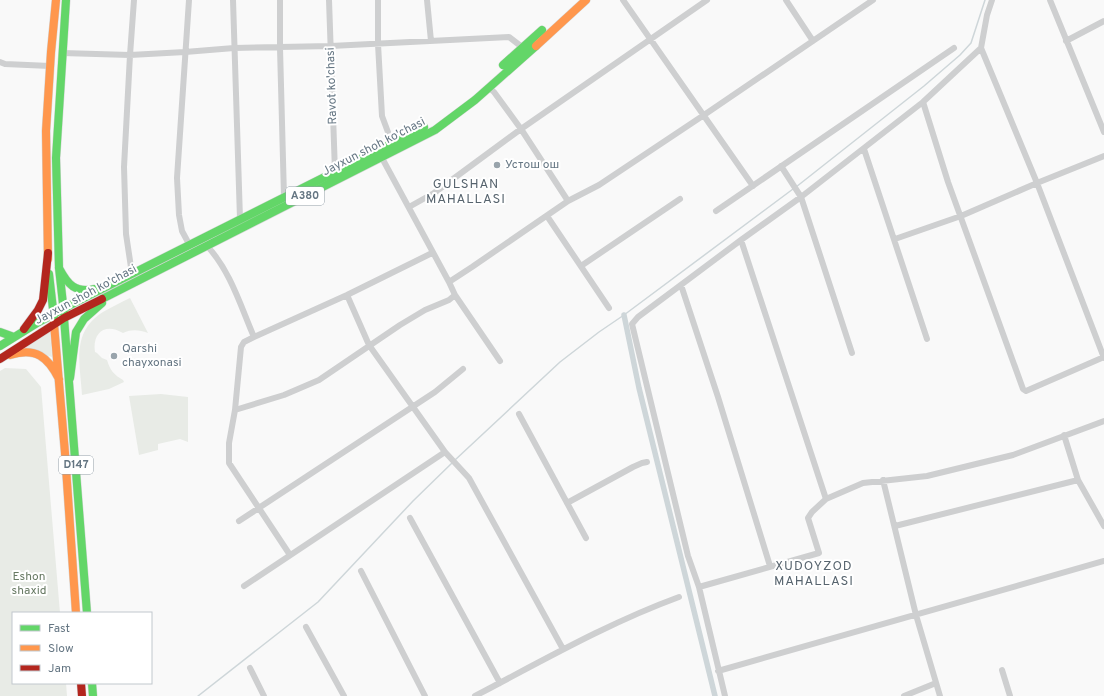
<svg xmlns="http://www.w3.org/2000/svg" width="1104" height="696" font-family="Overpass,sans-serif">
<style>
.green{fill:#e8ebe6}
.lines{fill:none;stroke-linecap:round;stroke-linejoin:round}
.stream{stroke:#ced6d9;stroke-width:1.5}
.canal{stroke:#ced6d9;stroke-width:5.5}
.fast-casing{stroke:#d5d6d7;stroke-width:9}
.slow-casing{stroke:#d5d6d7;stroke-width:9}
.jam-casing{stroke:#d5d6d7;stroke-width:9}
.street{stroke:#cecfd0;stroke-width:6}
.fast{stroke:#63d668;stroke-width:8}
.slow{stroke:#ff974d;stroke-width:8}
.jam{stroke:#b3261e;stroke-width:8}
.poi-dot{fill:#99a4ac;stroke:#fff;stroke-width:1.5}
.labels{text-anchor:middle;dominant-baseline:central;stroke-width:4;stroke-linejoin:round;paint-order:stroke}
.shield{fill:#fff;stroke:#939fa8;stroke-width:1}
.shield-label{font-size:11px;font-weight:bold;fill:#657683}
.street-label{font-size:12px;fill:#657683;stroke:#fff}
.poi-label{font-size:12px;fill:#657683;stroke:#fff;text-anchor:start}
.park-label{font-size:12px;fill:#687a64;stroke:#fff}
.neighbourhood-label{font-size:13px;letter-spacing:1px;fill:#57646e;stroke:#fff}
</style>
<rect width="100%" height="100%" fill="#f9f9f9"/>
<path class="green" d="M 130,298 L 148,333 C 139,330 132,329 123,333 C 105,322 92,333 95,352 L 97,353 L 102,358 L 107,360 C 110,370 114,375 123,380 L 124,382 L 109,389 L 82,395 C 80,363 71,332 103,312 C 112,307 121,302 130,298 Z
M 50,331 L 52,357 L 23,347 Z
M 5,368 L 26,369 L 41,387 L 60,613 L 13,613 L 13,683 L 66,683 L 67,696 L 0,696 L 0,371 Z
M 161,394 L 188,397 L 188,442 L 180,439 L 158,444 L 158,450 L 139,455 L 129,396 Z"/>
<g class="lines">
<path class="stream" d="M 796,187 L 924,86 L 960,55 L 971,43 L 985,0
M 455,460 L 560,362 L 599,332 L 624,315 L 793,189
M 198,696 L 318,602 L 413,501 L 452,463"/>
<path class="canal" d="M 624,315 L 639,388 L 715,696"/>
<g class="fast-casing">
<path id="fast" d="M 503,65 L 542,30
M 59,268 C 68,285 75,293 95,289
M 49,274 L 54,318
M 102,299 L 435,130 L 475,100 L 536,46
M 64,313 L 59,268 L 56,158 L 66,0
M 64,318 L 87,613
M 0,332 L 14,337
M 0,346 L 37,323 L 76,302 L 424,127
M 70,378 L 76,332 L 84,319 L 102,303
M 92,683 L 93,696"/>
</g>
<g class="slow-casing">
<path id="slow" d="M 536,46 L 586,0
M 48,259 L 46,131 L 51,52 L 56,0
M 54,324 L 65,453 L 76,613
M 10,355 C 36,347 48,357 59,379"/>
</g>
<g class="jam-casing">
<path id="jam" d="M 24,329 L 38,310 L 43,300 L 48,253
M 0,359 L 64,318 L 102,299
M 81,683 L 82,696"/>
</g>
<path class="street" d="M 189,0 L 177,178 L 179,215 L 182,231 L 189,244
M 233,0 L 240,219
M 280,0 L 280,48 L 284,197
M 329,0 L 335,172
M 378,0 L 378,44 L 382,116 L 392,143
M 427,0 L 431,41
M 623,0 L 753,186
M 786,0 L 813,41
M 1050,0 L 1104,132
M 1066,41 L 1104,21
M 981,48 L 1037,183 L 1104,358
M 62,53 L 130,55 L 185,52 L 234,48 L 331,46 L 509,37 L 522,47
M 0,62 L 5,64 L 50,66
M 489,88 L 494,92 L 521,129 L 568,201
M 923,102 L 948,182 L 1023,389 L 1026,391 L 1104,357
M 864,149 L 927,339
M 382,158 L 449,282 L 455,295 L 500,361
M 781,166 L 801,197 L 852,353
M 409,207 L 434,193 L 521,129 L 707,0
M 716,211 L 954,48
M 547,216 L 609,308
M 895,239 L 961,216 L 1037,183 L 1104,156
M 741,240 L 826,499
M 207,246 C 230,270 241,307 254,337
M 581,266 L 680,199
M 132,274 L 126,234 L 124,167 L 130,55 L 134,0
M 449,282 L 472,267 L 568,201 L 599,185 L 704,115 L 873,0
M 681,285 L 718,397 L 770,566
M 347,295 L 369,345 L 445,452 L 469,478 L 563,649
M 235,410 L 284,395 L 319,380 L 400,325 L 425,310 L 449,300 L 455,295
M 519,414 L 586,538
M 1064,435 L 1078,480 L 1104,526
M 883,480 L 916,615 L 940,696
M 567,503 L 633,467 L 642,463 L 647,462
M 410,518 L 500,683
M 239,521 L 435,392 L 463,369
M 895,526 L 1078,480
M 290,555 L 229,463 L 229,443 L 235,410 L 241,347 L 244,342 L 254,337 L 347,295 L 432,253
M 361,571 L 425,696
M 244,586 L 445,452
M 699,587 L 819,553 L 808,518 L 812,512 L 826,499 L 863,483 L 927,476 L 1013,455 L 1104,421
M 306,627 L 344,696
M 250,668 L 264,696
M 1002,670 L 1010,696
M 718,671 L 1104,561
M 475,696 C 542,661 608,623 679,597
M 725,696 L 699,587 L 688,556 L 632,324 L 638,317 L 741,240 L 801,197 L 923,102 L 981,48 L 987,15 L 992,0
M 904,696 L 936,683"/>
<use href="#fast" class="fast"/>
<use href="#slow" class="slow"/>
<use href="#jam" class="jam"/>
</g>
<g class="poi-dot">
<circle cx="497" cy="165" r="4"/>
<circle cx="114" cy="356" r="4"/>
</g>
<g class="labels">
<g class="shield">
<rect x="286" y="187" width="38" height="18" rx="3"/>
<rect x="59" y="456" width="34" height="18" rx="3"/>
</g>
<g class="shield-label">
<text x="305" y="196">A380</text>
<text x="76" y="465">D147</text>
</g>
<g class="street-label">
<text transform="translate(332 86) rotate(-92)">Ravot ko'chasi</text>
<text transform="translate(374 147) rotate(-27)">Jayxun shoh ko'chasi</text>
<text transform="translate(86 295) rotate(-28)">Jayxun shoh ko'chasi</text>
</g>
<g class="poi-label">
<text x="505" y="165">Устош ош</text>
<text x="122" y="349">Qarshi<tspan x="122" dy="14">chayxonasi</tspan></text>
</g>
<g class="park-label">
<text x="29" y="577">Eshon<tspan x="29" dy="14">shaxid</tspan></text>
</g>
<g class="neighbourhood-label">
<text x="466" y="185">GULSHAN<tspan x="466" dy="15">MAHALLASI</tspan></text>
<text x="814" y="567">XUDOYZOD<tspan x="814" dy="15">MAHALLASI</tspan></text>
</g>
</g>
<rect x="12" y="612" width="140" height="72" fill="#ffffff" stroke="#c1c8cd"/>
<rect x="20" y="625" width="20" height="6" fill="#63d668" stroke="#c1c8cd"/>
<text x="48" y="632" font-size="12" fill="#657683">Fast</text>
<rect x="20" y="645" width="20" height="6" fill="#ff974d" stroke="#c1c8cd"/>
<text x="48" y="652" font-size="12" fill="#657683">Slow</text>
<rect x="20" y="665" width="20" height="6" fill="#b3261e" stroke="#c1c8cd"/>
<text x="48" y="672" font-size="12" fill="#657683">Jam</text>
</svg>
